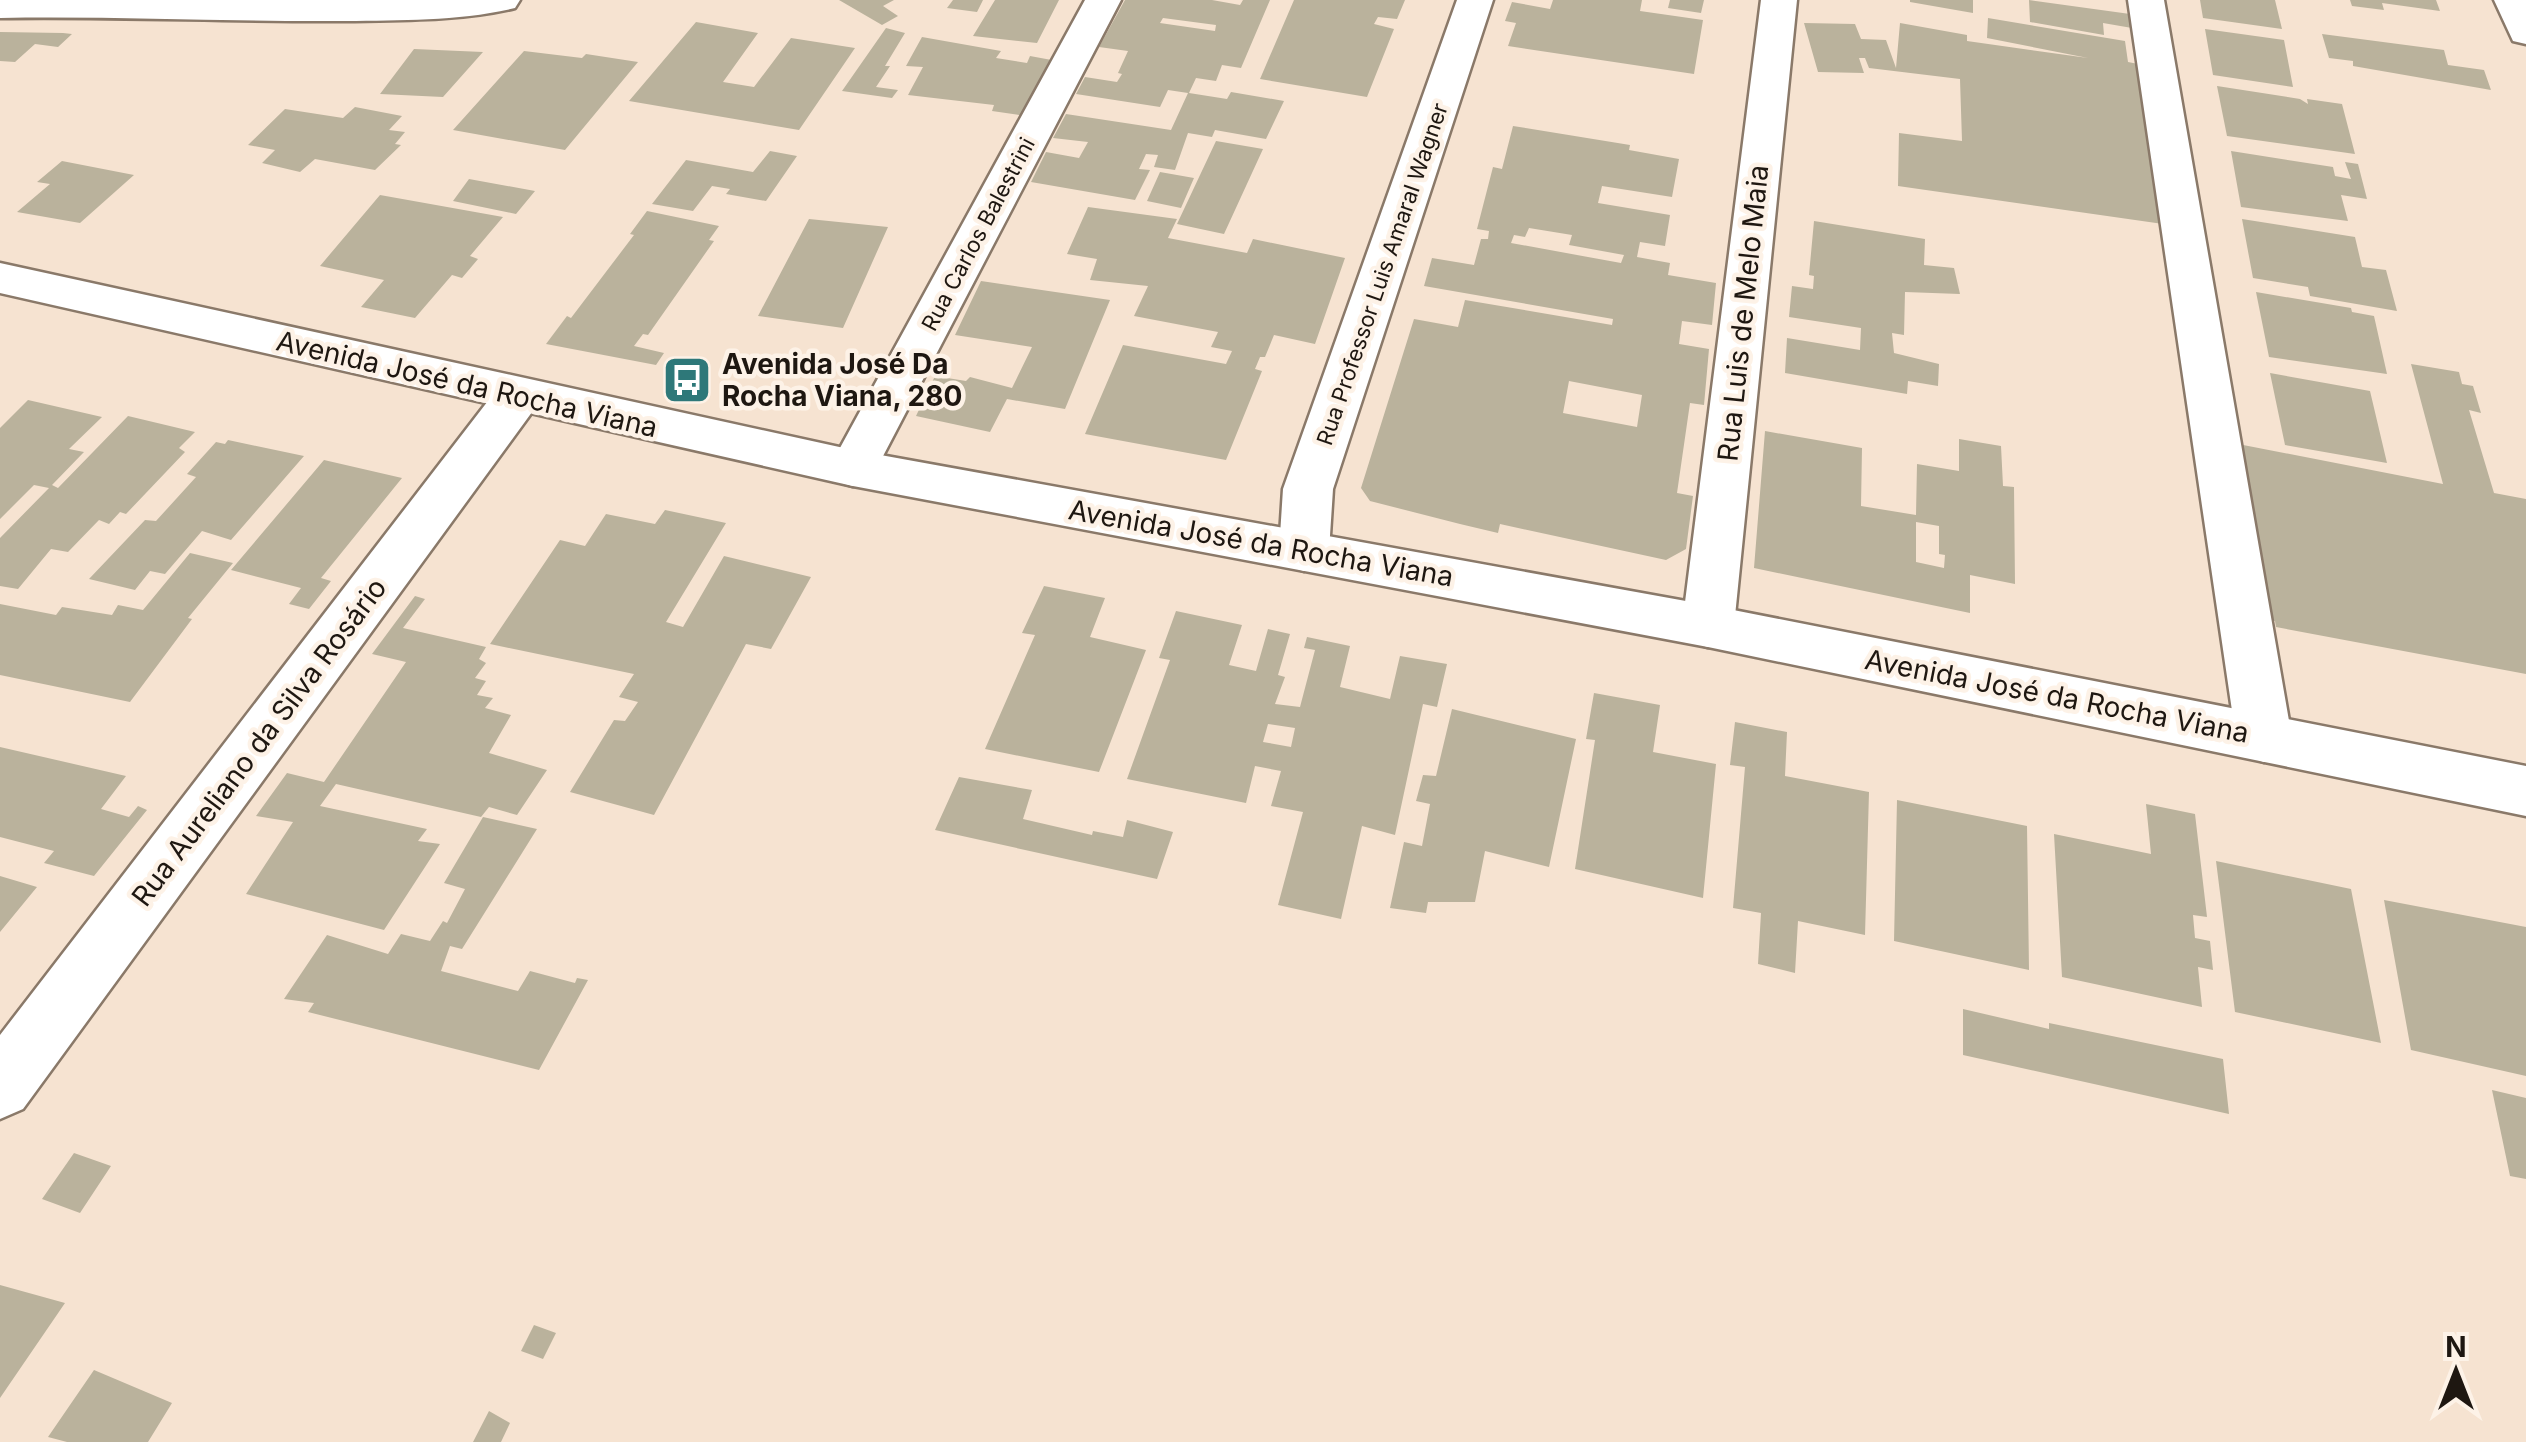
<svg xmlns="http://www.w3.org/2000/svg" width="2526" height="1442" font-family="Inter,sans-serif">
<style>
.building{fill:#bab29c;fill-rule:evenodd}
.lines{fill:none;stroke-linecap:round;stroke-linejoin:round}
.minor-casing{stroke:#8a7969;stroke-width:5}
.tertiary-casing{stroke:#8a7969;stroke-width:5}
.minor{fill:#fff;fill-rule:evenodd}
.tertiary{fill:#fff;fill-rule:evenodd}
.labels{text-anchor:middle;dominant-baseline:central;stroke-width:9;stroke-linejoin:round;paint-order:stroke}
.far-street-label{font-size:22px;fill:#1e1711;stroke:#fdf2e7}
.street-label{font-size:28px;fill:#1e1711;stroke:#fdf2e7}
.poi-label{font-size:28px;font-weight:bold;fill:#1e1711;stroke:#fdf2e7;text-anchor:start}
</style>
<rect width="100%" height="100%" fill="#f6e3d1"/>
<path class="building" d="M 839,0 L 894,0 L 883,6 L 898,16 L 882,25 Z
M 953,0 L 983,0 L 977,12 L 947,8 Z
M 995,0 L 1059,0 L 1037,43 L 973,36 Z
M 1125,0 L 1212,0 L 1240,5 L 1243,0 L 1270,0 L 1241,68 L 1222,65 L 1216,81 L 1196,78 L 1189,93 L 1227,99 L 1231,92 L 1284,101 L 1266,139 L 1215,130 L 1212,137 L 1188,133 L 1175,170 L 1154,167 L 1158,155 L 1146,154 L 1139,169 L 1150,170 L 1135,200 L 1031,182 L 1046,152 L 1079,158 L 1088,142 L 1053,138 L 1066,114 L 1171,130 L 1188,93 L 1168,90 L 1160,107 L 1076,94 L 1085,77 L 1117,82 L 1122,74 L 1118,73 L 1128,51 L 1099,47 ZM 1163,18 L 1216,25 L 1215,31 L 1160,23 Z
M 1294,0 L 1405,0 L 1397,19 L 1378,17 L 1374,24 L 1394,29 L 1367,97 L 1260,79 Z
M 1553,0 L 1642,0 L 1640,11 L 1703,20 L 1694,74 L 1508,46 L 1516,23 L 1505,21 L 1512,2 L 1550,9 Z
M 1670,0 L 1704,0 L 1701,13 L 1668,8 Z
M 1910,0 L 1973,0 L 1973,13 L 1910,2 Z
M 2029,0 L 2130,14 L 2132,28 L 2103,23 L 2104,35 L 2030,22 Z
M 2200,0 L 2275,0 L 2282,29 L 2203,18 Z
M 2350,0 L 2436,0 L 2440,11 L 2382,3 L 2384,10 L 2352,6 Z
M 1988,18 L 2125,41 L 2128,62 L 2138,64 L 2163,224 L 1898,186 L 1899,133 L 1962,141 L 1960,79 L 1869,68 L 1865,58 L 1859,58 L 1864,73 L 1818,72 L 1804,23 L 1855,24 L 1861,39 L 1886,40 L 1896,68 L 1900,23 L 1967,35 L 1967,41 L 2088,58 L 1987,38 Z
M 696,22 L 758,33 L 723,82 L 754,87 L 791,38 L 855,48 L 799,130 L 629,101 Z
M 886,28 L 905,33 L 885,66 L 890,66 L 876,87 L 898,90 L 892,98 L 842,91 Z
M 2205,29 L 2284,40 L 2293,87 L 2213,75 Z
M 0,32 L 63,33 L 72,34 L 58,47 L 35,44 L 15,62 L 0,61 Z
M 2322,34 L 2444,50 L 2448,65 L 2484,70 L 2491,90 L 2353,66 L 2353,61 L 2329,58 Z
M 922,37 L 1001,51 L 996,58 L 1027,63 L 1030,56 L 1057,61 L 1026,116 L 992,111 L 994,105 L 908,95 L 923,67 L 906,66 Z
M 414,49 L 483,52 L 443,97 L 380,94 Z
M 524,51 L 582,58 L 586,54 L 638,62 L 565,150 L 453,130 Z
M 2217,86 L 2300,99 L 2308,104 L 2307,99 L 2342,104 L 2355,154 L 2227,136 Z
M 355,107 L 402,116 L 389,130 L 405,132 L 395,144 L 401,145 L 375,170 L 315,159 L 300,172 L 262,163 L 275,150 L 248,145 L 285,109 L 343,118 Z
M 1513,126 L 1630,145 L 1629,150 L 1679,159 L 1672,197 L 1602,186 L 1598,203 L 1670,215 L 1665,246 L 1640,242 L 1637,257 L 1670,263 L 1668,275 L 1716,283 L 1712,325 L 1682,321 L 1679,344 L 1709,349 L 1704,405 L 1690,403 L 1677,493 L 1693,496 L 1686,549 L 1666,560 L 1500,524 L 1498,533 L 1460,524 L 1370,501 L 1361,488 L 1414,319 L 1458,327 L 1465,300 L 1612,325 L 1613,319 L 1424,286 L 1432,258 L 1474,265 L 1481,239 L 1488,239 L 1489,231 L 1477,229 L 1493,167 L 1502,169 ZM 1529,228 L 1572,235 L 1569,245 L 1624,255 L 1621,263 L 1511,243 L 1514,235 L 1525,237 ZM 1569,381 L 1642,395 L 1637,427 L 1563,413 Z
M 1216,141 L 1263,149 L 1224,234 L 1177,224 Z
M 770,151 L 797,156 L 766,201 L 726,194 L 730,189 L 712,186 L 693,211 L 652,204 L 686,160 L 753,172 Z
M 2231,151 L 2333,167 L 2335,176 L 2351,179 L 2345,162 L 2358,164 L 2367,199 L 2341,195 L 2348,221 L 2241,207 Z
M 62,161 L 134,175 L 80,223 L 17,212 L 50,184 L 37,182 Z
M 1160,172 L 1194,178 L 1181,208 L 1147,201 Z
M 469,179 L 535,191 L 516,214 L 453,201 Z
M 380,195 L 503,217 L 470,256 L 478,259 L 462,278 L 452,275 L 415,318 L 361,307 L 384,280 L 320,266 Z
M 1088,207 L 1177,219 L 1168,238 L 1247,253 L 1253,239 L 1345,258 L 1315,344 L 1274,335 L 1265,357 L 1260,357 L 1255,369 L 1262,371 L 1226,460 L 1085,434 L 1123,345 L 1226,364 L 1232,351 L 1211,347 L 1218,332 L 1134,316 L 1148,286 L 1090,280 L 1097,259 L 1067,254 Z
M 647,211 L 719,226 L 709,240 L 714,241 L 648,335 L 643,334 L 634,346 L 664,353 L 656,365 L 546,344 L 567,316 L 571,318 L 634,235 L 630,234 Z
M 809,219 L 888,227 L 843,328 L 758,316 Z
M 2242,219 L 2355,237 L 2362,267 L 2386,270 L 2397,311 L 2310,296 L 2308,287 L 2253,278 Z
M 1814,221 L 1925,239 L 1924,265 L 1954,268 L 1960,294 L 1905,292 L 1904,335 L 1892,333 L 1894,353 L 1939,364 L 1938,386 L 1908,381 L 1907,394 L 1785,373 L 1787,338 L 1860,350 L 1861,328 L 1789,317 L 1792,286 L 1813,289 L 1814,276 L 1809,275 Z
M 981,281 L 1110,300 L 1065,409 L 1007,399 L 990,432 L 916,416 L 935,376 L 966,381 L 970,377 L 1012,388 L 1032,347 L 955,335 Z
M 2256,292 L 2351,308 L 2352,312 L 2374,316 L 2387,374 L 2269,357 Z
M 2411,364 L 2459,372 L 2462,384 L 2473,386 L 2481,413 L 2469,410 L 2494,493 L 2526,499 L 2526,674 L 2276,627 L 2275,621 L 2263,619 L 2238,444 L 2443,484 Z
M 2270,373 L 2370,391 L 2387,463 L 2285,445 Z
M 28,400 L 102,417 L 69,449 L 84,452 L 52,485 L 58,488 L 128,416 L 195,432 L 179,448 L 185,452 L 126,514 L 120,512 L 109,524 L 99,520 L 68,552 L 51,549 L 18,589 L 0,586 L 0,538 L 49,488 L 34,485 L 0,519 L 0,428 Z
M 1765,431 L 1862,448 L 1861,506 L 1916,515 L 1917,464 L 1959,471 L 1959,439 L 2001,446 L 2003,486 L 2014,487 L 2015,584 L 1970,575 L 1970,613 L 1754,568 ZM 1916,522 L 1939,526 L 1939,554 L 1945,555 L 1944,568 L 1916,562 Z
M 228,440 L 304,456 L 231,540 L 202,531 L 165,574 L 150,571 L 135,590 L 89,579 L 145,520 L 156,521 L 196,477 L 187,474 L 216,442 L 225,444 Z
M 324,460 L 402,478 L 321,578 L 331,581 L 309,609 L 289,604 L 301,588 L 231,570 Z
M 665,510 L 726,523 L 666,622 L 683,627 L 724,556 L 811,577 L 771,649 L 746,644 L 654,815 L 570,792 L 614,720 L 625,721 L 638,702 L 619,697 L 634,674 L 490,644 L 560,540 L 585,546 L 606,514 L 655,524 Z
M 190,553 L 233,563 L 188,618 L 192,619 L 130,702 L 0,675 L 0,604 L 56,615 L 62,607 L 112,615 L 118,605 L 143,610 Z
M 1044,586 L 1105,598 L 1090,637 L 1146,650 L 1099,772 L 985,749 L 1035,635 L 1022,633 Z
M 415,596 L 425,599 L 403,628 L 486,647 L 479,659 L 486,663 L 475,678 L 486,681 L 477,695 L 493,698 L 485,708 L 511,715 L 489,753 L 547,770 L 517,815 L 489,807 L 481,817 L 336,784 L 320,806 L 427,829 L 418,841 L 440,844 L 384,930 L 246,894 L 293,822 L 256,816 L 287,773 L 324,782 L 406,662 L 372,654 Z
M 1176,611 L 1242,625 L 1229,665 L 1256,671 L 1268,629 L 1290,634 L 1278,675 L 1285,677 L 1275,704 L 1300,707 L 1315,650 L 1304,648 L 1307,637 L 1350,646 L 1340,687 L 1390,699 L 1400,656 L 1447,664 L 1437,707 L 1423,704 L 1395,835 L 1362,826 L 1341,919 L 1278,905 L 1303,812 L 1271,806 L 1281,771 L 1255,766 L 1246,803 L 1127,779 L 1170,660 L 1159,658 ZM 1268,724 L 1295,728 L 1291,747 L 1263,742 Z
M 1594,693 L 1660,705 L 1653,752 L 1716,764 L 1703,898 L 1575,869 L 1595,740 L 1586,739 Z
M 1452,709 L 1576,739 L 1549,867 L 1485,851 L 1475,902 L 1428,902 L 1426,913 L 1390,908 L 1404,842 L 1422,846 L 1430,804 L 1416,801 L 1423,775 L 1436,776 Z
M 1735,722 L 1787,732 L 1785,776 L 1869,792 L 1865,935 L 1798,921 L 1795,973 L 1758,964 L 1761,913 L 1733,908 L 1745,767 L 1730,765 Z
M 0,747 L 126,776 L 101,809 L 129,817 L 138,806 L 147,810 L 94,876 L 44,863 L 54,851 L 0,837 Z
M 959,777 L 1032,790 L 1023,819 L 1092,835 L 1093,831 L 1123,837 L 1127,820 L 1173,832 L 1157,879 L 935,830 Z
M 1897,800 L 2027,826 L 2029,970 L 1894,941 Z
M 2146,804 L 2195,814 L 2207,917 L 2193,915 L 2195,938 L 2210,941 L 2213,970 L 2198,967 L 2202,1007 L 2062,977 L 2054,834 L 2151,854 Z
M 483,817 L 537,829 L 462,949 L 450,946 L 441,971 L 518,991 L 530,971 L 575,983 L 577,978 L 588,980 L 539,1070 L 308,1012 L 314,1003 L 284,999 L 327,935 L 388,954 L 401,934 L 430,941 L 443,921 L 447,923 L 465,889 L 444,883 Z
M 2216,861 L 2351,889 L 2381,1043 L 2235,1012 Z
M 0,876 L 37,887 L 0,932 Z
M 2384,900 L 2526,927 L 2526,1076 L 2411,1050 Z
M 1963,1009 L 2049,1029 L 2049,1023 L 2223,1059 L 2229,1114 L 1963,1055 Z
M 2492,1090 L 2526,1098 L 2526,1179 L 2510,1176 Z
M 74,1153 L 111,1166 L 80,1213 L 42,1199 Z
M 0,1285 L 65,1303 L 0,1398 Z
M 534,1325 L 556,1333 L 543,1359 L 521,1351 Z
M 94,1370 L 172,1403 L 148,1442 L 67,1442 L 48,1437 Z
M 489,1411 L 510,1423 L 501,1442 L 473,1442 Z"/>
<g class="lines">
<g class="minor-casing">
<path id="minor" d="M 0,0 L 520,0 L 515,8 C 461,21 401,20 346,21 C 231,22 116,16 0,18 Z
M 1085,0 L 1121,0 L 870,481 L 853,486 L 836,481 L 829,468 Z
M 1457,0 L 1493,0 L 1333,489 L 1329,551 L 1322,565 L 1304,571 L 1286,565 L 1279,551 L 1283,489 Z
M 1761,0 L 1797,0 L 1734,626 L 1727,641 L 1708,647 L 1689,641 L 1682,626 Z
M 2128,0 L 2164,0 L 2292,738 L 2284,755 L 2264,762 L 2244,755 L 2236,738 Z
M 2494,0 L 2526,0 L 2526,44 L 2513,41 Z
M 518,379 L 535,384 L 541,396 L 535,408 L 23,1109 L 0,1119 L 0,1035 L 501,384 Z"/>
</g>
<g class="tertiary-casing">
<path id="tertiary" d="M 0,263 L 853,450 L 1708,605 L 2526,766 L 2526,816 L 1708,647 L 853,486 L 0,293 Z"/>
</g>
<use href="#minor" class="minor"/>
<use href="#tertiary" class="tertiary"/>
</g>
<defs>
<g id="bus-square" transform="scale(2.5)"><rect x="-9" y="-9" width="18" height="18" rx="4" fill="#2e7879" stroke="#fdf2e7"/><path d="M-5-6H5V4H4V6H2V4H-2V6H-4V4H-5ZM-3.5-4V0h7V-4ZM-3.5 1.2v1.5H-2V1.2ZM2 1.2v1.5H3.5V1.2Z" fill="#fff"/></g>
</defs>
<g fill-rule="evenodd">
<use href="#bus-square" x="687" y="380"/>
</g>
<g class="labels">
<g class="far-street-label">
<text transform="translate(978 234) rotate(-62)">Rua Carlos Balestrini</text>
<text transform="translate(1382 274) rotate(-71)">Rua Professor Luis Amaral Wagner</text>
</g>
<g class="street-label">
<text transform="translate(1743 313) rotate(-84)">Rua Luis de Melo Maia</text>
<text transform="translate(467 384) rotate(13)">Avenida José da Rocha Viana</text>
<text transform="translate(1261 543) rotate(10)">Avenida José da Rocha Viana</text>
<text transform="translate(2057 696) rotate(11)">Avenida José da Rocha Viana</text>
<text transform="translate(259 742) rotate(-53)">Rua Aureliano da Silva Rosário</text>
</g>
<g class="poi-label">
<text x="722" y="364">Avenida José Da<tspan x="722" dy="32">Rocha Viana, 280</tspan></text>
</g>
</g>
<g transform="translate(2456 1372)" stroke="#fdf2e7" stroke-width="8" paint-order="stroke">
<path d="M0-8L18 38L0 25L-18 38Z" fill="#1e1711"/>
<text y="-15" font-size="28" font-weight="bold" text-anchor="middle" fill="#1e1711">N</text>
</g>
</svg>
